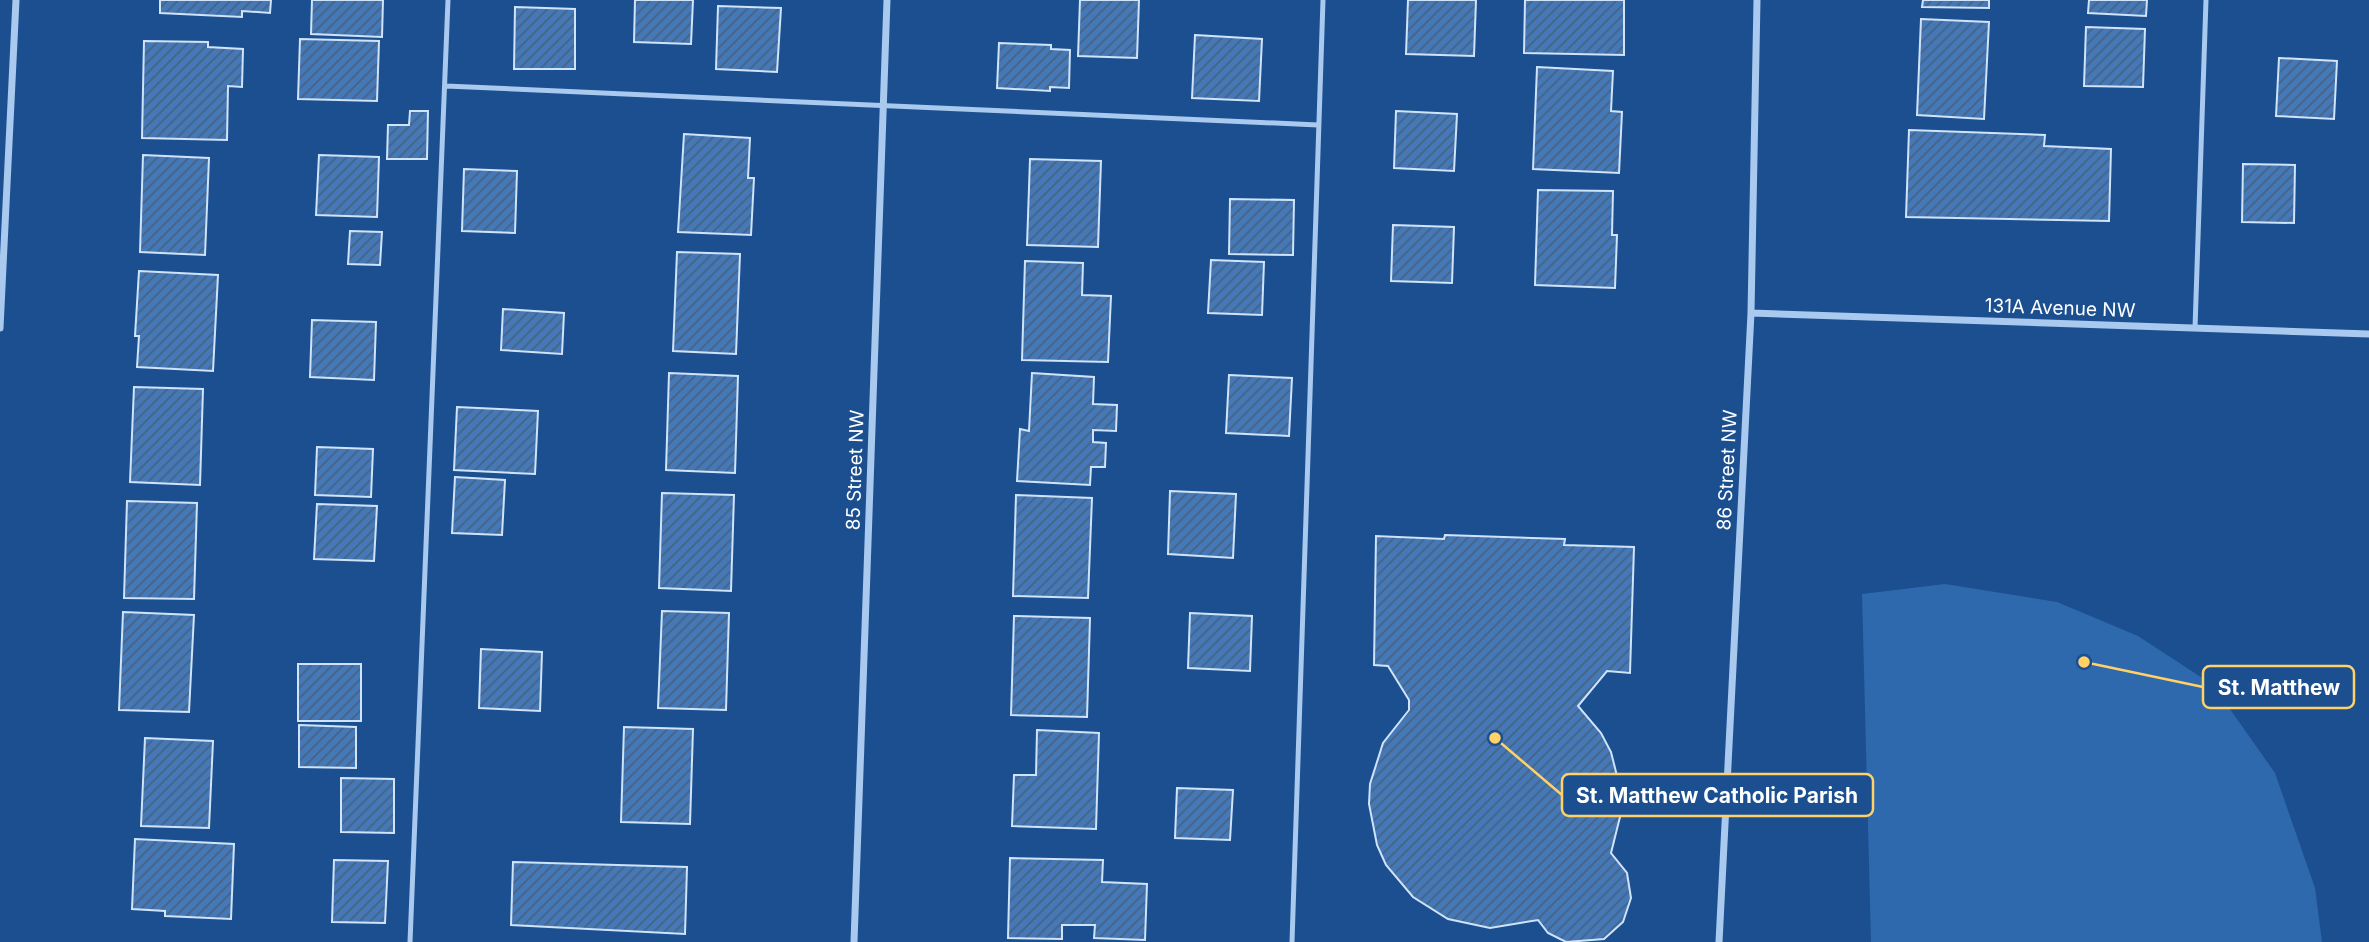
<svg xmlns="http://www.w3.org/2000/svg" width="2369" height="942" font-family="Inter,sans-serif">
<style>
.green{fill:#2e69ad}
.building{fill:url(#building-hatch);stroke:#cfe3fa;stroke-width:2}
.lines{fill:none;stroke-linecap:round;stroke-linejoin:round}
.service{stroke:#a9c9ee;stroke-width:5}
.minor{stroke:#a9c9ee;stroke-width:7}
.labels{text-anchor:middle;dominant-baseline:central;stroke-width:5;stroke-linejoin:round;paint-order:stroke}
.street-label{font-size:19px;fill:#fff;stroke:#1b4f8f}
.leader{fill:none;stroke:#ffd166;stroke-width:2.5}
.callout-dot{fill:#ffd166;stroke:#1b4f8f;stroke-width:2.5}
.callout{fill:#1b4f8f;stroke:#ffd166;stroke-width:2.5}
.callout-label{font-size:21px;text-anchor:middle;font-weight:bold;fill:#fff}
</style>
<defs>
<pattern id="building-hatch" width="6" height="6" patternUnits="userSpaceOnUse" patternTransform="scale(1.75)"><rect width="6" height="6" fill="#4478b7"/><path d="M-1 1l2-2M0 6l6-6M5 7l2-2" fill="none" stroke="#486282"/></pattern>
</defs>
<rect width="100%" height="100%" fill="#1b4f8f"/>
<path class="green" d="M 1945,584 L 2057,602 L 2138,636 L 2213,685 L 2275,773 L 2315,888 L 2322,942 L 1871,942 L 1862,594 Z"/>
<path class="building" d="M 160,0 L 271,0 L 270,13 L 242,11 L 242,17 L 160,13 Z
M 312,0 L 383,0 L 382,37 L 311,34 Z
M 635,0 L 693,0 L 691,44 L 634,42 Z
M 1080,0 L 1139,0 L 1137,58 L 1078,56 Z
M 1408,0 L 1476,0 L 1474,56 L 1406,54 Z
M 1525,0 L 1624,0 L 1624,55 L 1524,53 Z
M 1923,0 L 1989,0 L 1989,8 L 1922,7 Z
M 2089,0 L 2147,0 L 2146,16 L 2088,13 Z
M 718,6 L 781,8 L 777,72 L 716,69 Z
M 515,7 L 575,9 L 575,69 L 514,69 Z
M 1921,19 L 1989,22 L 1984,119 L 1917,115 Z
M 2086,27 L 2145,29 L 2143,87 L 2084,86 Z
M 1195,35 L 1262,39 L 1259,101 L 1192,98 Z
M 300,39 L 379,41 L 377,101 L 298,99 Z
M 144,41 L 208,42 L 208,47 L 243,49 L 242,87 L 228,86 L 227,140 L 142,138 Z
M 999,43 L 1051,45 L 1051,49 L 1070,50 L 1069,88 L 1050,87 L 1050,91 L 997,88 Z
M 2279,58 L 2337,61 L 2334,119 L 2276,116 Z
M 1537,67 L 1613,71 L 1611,111 L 1622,112 L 1619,173 L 1533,169 Z
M 410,111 L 428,111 L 427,159 L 387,159 L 388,125 L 409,125 Z
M 1396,111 L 1457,114 L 1454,171 L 1394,168 Z
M 1909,130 L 2045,135 L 2044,146 L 2111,149 L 2109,221 L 1906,217 Z
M 684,134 L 750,138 L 748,178 L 754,178 L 751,235 L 678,232 Z
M 143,155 L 209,158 L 205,255 L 140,252 Z
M 319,155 L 379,157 L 377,217 L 316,215 Z
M 1030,159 L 1101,161 L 1098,247 L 1027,245 Z
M 2243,164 L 2295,165 L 2294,223 L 2242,222 Z
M 464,169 L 517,171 L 515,233 L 462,231 Z
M 1538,190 L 1613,191 L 1612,235 L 1617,235 L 1615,288 L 1535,285 Z
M 1230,199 L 1294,200 L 1293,255 L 1229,254 Z
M 1393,225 L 1454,227 L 1452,283 L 1391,281 Z
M 350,231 L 382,232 L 380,265 L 348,264 Z
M 677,252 L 740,254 L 736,354 L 673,351 Z
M 1211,260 L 1264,262 L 1262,315 L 1208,313 Z
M 1025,261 L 1083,263 L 1082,295 L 1111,296 L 1108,362 L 1022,360 Z
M 139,271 L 218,275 L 213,371 L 137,367 L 139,336 L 135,336 Z
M 503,309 L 564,313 L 562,354 L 501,350 Z
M 312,320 L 376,322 L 374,380 L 310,377 Z
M 669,373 L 738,376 L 735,473 L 666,470 Z
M 1032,373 L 1094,377 L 1093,404 L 1117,405 L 1116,431 L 1093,430 L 1093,442 L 1106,443 L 1105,467 L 1091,467 L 1090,485 L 1017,481 L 1020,429 L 1029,431 Z
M 1229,375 L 1292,378 L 1289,436 L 1226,433 Z
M 134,387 L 203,389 L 200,485 L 130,482 Z
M 457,407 L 538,411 L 535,474 L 454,470 Z
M 317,447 L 373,449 L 371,497 L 315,495 Z
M 455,477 L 505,480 L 502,535 L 452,533 Z
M 1170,491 L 1236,494 L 1233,558 L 1168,554 Z
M 662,493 L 734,495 L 731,591 L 659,588 Z
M 1016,495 L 1092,498 L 1088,598 L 1013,596 Z
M 127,501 L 197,503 L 194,599 L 124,598 Z
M 317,504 L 377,506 L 374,561 L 314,559 Z
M 1445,535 L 1565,539 L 1564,545 L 1634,547 L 1630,673 L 1607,671 L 1578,706 L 1601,733 L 1611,752 L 1621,792 L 1621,813 L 1611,853 L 1627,873 L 1631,898 L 1623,922 L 1604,939 L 1566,942 L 1548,933 L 1538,920 L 1490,928 L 1448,919 L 1413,897 L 1386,865 L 1377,845 L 1369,804 L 1370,784 L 1383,743 L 1409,710 L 1409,700 L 1388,666 L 1374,665 L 1376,536 L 1444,539 Z
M 662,611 L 729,613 L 726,710 L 658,708 Z
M 123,612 L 194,615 L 189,712 L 119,710 Z
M 1190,613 L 1252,616 L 1250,671 L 1188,668 Z
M 1014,616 L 1090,618 L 1087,717 L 1011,715 Z
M 481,649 L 542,652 L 540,711 L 479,708 Z
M 298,664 L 361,664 L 361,721 L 298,721 Z
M 299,725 L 356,727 L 356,768 L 299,767 Z
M 624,727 L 693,729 L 690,824 L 621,822 Z
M 1037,730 L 1099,733 L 1096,829 L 1012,826 L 1014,775 L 1036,775 Z
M 145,738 L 213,741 L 209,828 L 141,826 Z
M 341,778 L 394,779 L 394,833 L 341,832 Z
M 1177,788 L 1233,790 L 1230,840 L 1175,838 Z
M 135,839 L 234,844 L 231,919 L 165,916 L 165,911 L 132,909 Z
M 1010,858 L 1103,860 L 1102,882 L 1147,884 L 1145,940 L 1094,938 L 1095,925 L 1062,925 L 1062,939 L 1008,938 Z
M 334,860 L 388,861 L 385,923 L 332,922 Z
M 513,862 L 687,867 L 685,934 L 511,925 Z"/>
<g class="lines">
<path class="service" d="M 446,86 L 1318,125
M 2195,328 L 2206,0
M 410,942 L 448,0
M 1292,942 L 1323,0"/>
<path class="minor" d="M 1751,313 L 2369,334
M 0,328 L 16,0
M 854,942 L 887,0
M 1719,942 L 1751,313 L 1757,0"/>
</g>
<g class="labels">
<g class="street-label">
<text transform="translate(2060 308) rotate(2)">131A Avenue NW</text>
<text transform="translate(855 470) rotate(-88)">85 Street NW</text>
<text transform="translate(1727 470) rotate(-87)">86 Street NW</text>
</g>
</g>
<path class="leader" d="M2084 662L2203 687M1495 738L1562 795"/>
<g class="callout-dot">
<circle cx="2084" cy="662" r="7"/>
<circle cx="1495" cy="738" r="7"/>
</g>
<g class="callout">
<rect x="2203" y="666" width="151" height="42" rx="7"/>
<rect x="1562" y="774" width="311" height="42" rx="7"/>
</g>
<g class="callout-label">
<text x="2279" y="695">St. Matthew</text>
<text x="1717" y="803">St. Matthew Catholic Parish</text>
</g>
</svg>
